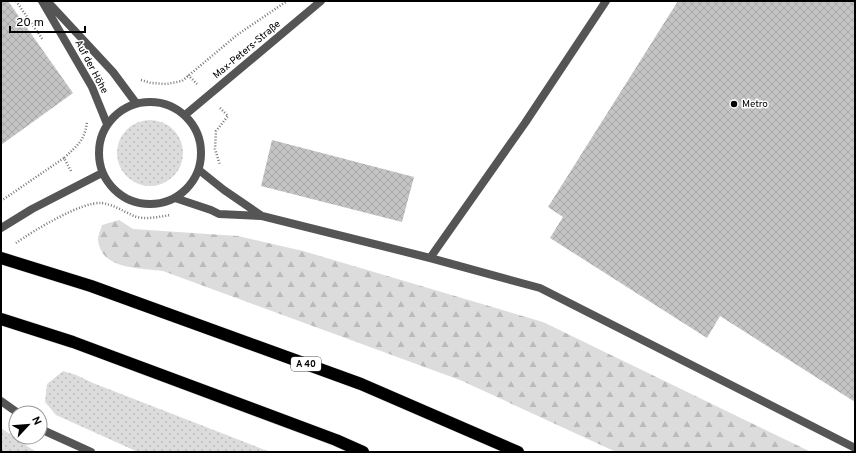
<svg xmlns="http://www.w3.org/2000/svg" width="856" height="453" font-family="Overpass,sans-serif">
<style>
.grass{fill:url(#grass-dots)}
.forest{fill:url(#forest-firs)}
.building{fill:url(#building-cross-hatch)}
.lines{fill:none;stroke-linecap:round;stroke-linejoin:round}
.motorway-casing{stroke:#dbdbdb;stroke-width:13}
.path{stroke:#777;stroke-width:2.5;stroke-dasharray:1 2;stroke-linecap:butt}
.service{stroke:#555;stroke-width:8}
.minor{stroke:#555;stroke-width:8}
.tertiary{stroke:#555;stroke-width:8}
.motorway{stroke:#000;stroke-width:12}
.poi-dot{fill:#000;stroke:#fff;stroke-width:1.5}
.labels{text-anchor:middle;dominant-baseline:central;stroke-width:3;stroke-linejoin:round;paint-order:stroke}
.shield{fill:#fff;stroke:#4c4c4c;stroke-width:1}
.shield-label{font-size:9px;font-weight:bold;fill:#000}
.street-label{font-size:10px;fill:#000;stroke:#fff}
.poi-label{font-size:10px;fill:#000;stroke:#fff;text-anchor:start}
</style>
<defs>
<pattern id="grass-dots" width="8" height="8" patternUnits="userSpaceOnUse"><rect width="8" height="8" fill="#dcdcdc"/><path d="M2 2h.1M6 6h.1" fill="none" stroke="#bbb" stroke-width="1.8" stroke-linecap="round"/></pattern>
<pattern id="forest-firs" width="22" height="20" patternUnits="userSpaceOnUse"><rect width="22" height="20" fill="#dcdcdc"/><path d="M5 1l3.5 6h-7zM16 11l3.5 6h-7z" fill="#bbb"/></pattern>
<pattern id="building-cross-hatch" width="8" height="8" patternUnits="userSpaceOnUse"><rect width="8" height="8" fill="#c4c4c4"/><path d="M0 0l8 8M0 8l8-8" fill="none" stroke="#a7a7a7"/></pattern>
</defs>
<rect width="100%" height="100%" fill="#fff"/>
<path class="grass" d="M117 153a33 33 0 1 1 66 0a33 33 0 1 1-66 0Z
M 63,371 L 76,375 L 93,383 L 270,452 L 138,452 L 56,415 L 45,402 L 47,384 Z
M 1,428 L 36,452 L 1,452 Z"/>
<path class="forest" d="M 119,220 L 133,229 L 238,236 L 303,251 L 543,322 L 811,452 L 616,452 L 460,380 L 163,271 C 140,268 101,270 98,240 C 98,235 101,229 102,225 Z"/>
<path class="building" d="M 1,1 L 8,1 L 73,93 L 1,145 Z
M 678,1 L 855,1 L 855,402 L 720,316 L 707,338 L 550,238 L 563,217 L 548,207 Z
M 272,140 L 414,177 L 402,222 L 261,186 Z"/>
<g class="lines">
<g class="motorway-casing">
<path id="motorway" d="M 1,258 L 91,286 L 361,384 L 518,452
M 1,319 L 73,342 L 336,440 L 363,452"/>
</g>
<path class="path" d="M 16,1 L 43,40
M 188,75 L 197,84
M 141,80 L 151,83 L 167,84 L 182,81 L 237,35 L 287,1
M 220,108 L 228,116 L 216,131 L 215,149 L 220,165
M 71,171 L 64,158 C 77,146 85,140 87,122
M 1,201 L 64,158
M 16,243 C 33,231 82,201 102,203 C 114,205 123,211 134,216 C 144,220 159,217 170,215"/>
<path class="service" d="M 199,170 L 224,190 L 262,216
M 175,198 L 211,210 L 219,214 L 262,216 L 430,258 L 540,288 L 855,448
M 430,258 L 525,123 L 606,1"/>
<path class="minor" d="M 42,1 L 92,87 L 107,124
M 47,1 L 113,72 L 136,103
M 1,401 L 18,413
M 40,428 L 47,432 L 91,452"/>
<path class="tertiary" d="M99 153a51 51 0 1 1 102 0a51 51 0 1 1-102 0Z
M 185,115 L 321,1
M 1,228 L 32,209 L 102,173"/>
<use href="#motorway" class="motorway"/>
</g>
<circle class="poi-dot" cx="734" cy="104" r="4"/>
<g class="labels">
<rect class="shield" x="291" y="357" width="30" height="14" rx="3"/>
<g class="shield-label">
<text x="306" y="364">A 40</text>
</g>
<g class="street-label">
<text transform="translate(247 50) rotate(-40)">Max-Peters-Straße</text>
<text transform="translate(91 67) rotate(62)">Auf der Höhe</text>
</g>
<g class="poi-label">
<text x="742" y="104">Metro</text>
</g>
</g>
<rect width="856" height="453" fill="none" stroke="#000000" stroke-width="4"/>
<g transform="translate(28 425) rotate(64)"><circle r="19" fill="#ffffff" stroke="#999999"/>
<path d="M0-3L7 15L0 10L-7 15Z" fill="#000000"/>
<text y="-6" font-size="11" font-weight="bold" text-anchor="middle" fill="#000000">N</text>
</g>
<path d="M10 26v6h75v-6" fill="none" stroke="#000000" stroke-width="2"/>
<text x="16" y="26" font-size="12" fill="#000000" stroke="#ffffff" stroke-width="3" paint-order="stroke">20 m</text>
</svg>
